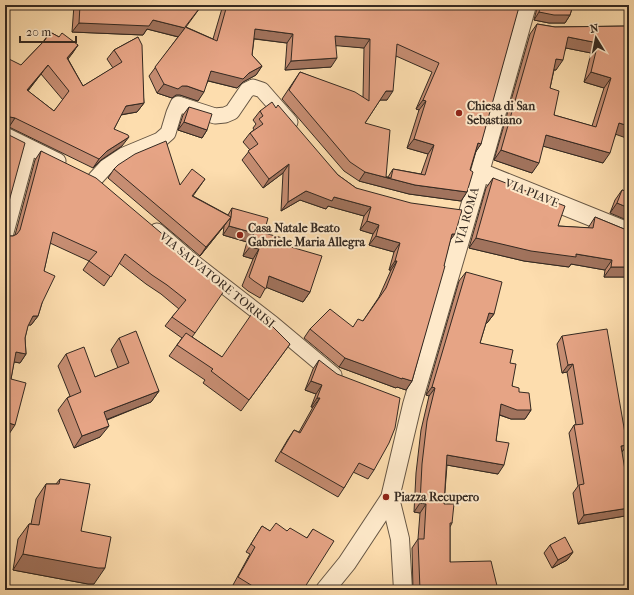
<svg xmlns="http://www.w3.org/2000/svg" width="634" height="595" font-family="'IM FELL French Canon',serif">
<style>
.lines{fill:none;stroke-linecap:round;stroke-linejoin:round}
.minor-casing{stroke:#665644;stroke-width:17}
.tertiary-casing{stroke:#665644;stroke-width:20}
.minor{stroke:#fee9ca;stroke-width:15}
.tertiary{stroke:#fee9ca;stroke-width:18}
.wall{fill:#c68d72;stroke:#342921;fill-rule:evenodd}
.shaded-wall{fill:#a1735d;stroke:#342921}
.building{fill:#e6a485;stroke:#342921;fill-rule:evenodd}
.poi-dot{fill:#8f2418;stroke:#fee9ca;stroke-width:1.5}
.labels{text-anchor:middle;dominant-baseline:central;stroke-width:4;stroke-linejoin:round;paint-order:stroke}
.poi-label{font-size:12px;font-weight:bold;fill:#342921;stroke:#fee9ca;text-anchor:start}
.street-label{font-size:12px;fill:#342921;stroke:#fee9ca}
</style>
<rect width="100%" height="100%" fill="#fdddae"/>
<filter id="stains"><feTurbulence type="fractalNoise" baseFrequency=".005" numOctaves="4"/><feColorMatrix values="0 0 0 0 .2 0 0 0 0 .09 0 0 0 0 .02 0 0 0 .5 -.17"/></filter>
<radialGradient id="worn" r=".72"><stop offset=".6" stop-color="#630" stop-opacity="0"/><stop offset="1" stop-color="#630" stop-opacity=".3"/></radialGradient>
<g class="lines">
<g class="minor-casing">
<path id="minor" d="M 5,135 L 58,161
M 95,179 L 106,167 L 124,155 L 160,140 L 168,133 L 174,113 L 178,104 L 215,116 L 225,115 L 232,112 L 247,90 L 253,87 L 262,90 L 290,122
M 157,231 L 188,258 L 273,324 L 334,375
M 5,236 L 29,147"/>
</g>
<g class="tertiary-casing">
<path id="tertiary" d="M 480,172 L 629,232
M 390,498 L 400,539 L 403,590
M 325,590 L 347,563 L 390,498 L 412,405 L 480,172 L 527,5"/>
</g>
<use href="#minor" class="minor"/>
<use href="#tertiary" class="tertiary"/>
</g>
<path class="wall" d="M 74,5 L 202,5 L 186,27 L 213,39 L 223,5 L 495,5 L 481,144 L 476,151 L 470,170 L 467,192 L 461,201 L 409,194 L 359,181 L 344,171 L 282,99 L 300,72 L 363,97 L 364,48 L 336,45 L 331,67 L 285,70 L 287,43 L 254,39 L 252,55 L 262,66 L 256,75 L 243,82 L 237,88 L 208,81 L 198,101 L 180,95 L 176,95 L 172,98 L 157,93 L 149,76 L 178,37 L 147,29 L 143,35 L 72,32 ZM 396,56 L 432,72 L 416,109 L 419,110 L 407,148 L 428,154 L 421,174 L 393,169 L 388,177 L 386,177 L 365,123 L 380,100 L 387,100 Z
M 537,5 L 573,5 L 570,15 L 565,23 L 549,23 L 534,20 L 537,8 Z
M 537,24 L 555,27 L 629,26 L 616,134 L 603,163 L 543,146 L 532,173 L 494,160 L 530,34 ZM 566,48 L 591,53 L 584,82 L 604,88 L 592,126 L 554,115 L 550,88 L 554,70 L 556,70 Z
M 50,32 L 59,37 L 78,45 L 68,59 L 83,86 L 113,68 L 107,59 L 114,50 L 138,37 L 144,103 L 137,112 L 121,115 L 114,129 L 122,146 L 101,160 L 93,168 L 9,127 L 21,65 L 43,42 ZM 41,74 L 63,100 L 54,111 L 28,91 Z
M 189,107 L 207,130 L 202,138 L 178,130 L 183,115 Z
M 276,108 L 338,175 L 356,188 L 450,241 L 412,381 L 406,390 L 397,387 L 396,388 L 339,367 L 304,338 L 310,329 L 353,327 L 363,321 L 379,297 L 391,270 L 389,270 L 394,252 L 369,245 L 373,234 L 360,230 L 364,216 L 328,206 L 326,209 L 300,200 L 281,211 L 283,173 L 263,188 L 242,160 L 250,150 L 243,142 L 250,133 L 254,130 L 253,128 L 256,124 L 253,120 L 260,111 Z
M 41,151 L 171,246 L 195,333 L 192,337 L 222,357 L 290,344 L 241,411 L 203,383 L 205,380 L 169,356 L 182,338 L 165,326 L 172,317 L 179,309 L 161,294 L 146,284 L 119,263 L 104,286 L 83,270 L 89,261 L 50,243 L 44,271 L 42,303 L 38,316 L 31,325 L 28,325 L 25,338 L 26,354 L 20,363 L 14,362 L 11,379 L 9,434 L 9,236 L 13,236 L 15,235 L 35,160 Z
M 114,169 L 180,185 L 205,179 L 193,196 L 228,215 L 232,208 L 264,233 L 291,247 L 310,292 L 303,302 L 266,287 L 260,298 L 248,291 L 242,286 L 253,259 L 243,256 L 247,242 L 223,235 L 224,226 L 200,256 L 108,178 Z
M 493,178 L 558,226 L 588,228 L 595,217 L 629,231 L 629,285 L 628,277 L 604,277 L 605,270 L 571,264 L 569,267 L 524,261 L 469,248 L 486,188 Z
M 622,190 L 629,192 L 610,213 L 615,200 Z
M 466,272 L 494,314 L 487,323 L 486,323 L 480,343 L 510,363 L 512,386 L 519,392 L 531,410 L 525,419 L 511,419 L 499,415 L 496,441 L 498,474 L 447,465 L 444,504 L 452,523 L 450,527 L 450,562 L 498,590 L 413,590 L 412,548 L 418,539 L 420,513 L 414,512 L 416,473 L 421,430 L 429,396 L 426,395 L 459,281 Z
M 562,336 L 627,445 L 622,452 L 625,516 L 578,524 L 573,493 L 578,486 L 569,433 L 574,425 L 576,425 L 567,372 L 562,373 L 557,344 Z
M 119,338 L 159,391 L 151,402 L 107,420 L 100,437 L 74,448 L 58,410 L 67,398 L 70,396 L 58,366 L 66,354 L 95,377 L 118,368 L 111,350 Z
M 319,360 L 374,470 L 368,479 L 353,472 L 344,488 L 338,497 L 275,461 L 288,439 L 294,430 L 299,432 L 313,407 L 311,407 L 316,394 L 305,390 L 313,369 Z
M 60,479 L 81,531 L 94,584 L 88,584 L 13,570 L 18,539 L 29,524 L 31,524 L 36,499 L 46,484 L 56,484 Z
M 262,526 L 270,531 L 287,531 L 307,538 L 313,529 L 303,590 L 242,590 L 233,585 L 250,554 L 246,552 Z
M 550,545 L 573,552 L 567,560 L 552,568 L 544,553 Z"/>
<path class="shaded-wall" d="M 23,5 L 45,5 L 44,7 Z
M 539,12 L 570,15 L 565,23 L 549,23 L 534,20 Z
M 153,20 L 185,28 L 179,37 L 147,29 L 143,35 L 72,32 L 79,23 Z
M 255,29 L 293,34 L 287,43 L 249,38 Z
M 335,36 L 370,39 L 364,48 L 328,45 Z
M 568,37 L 598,43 L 591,53 L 561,47 Z
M 78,45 L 72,54 L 61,67 L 67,58 Z
M 337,58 L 331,67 L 285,70 L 291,61 Z
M 556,59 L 563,60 L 556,70 L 549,69 Z
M 48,65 L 41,74 L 21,99 L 27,90 Z
M 262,66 L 256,75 L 243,82 L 237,88 L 205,80 L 211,71 L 249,73 Z
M 591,72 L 611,78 L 604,88 L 584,82 Z
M 164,84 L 187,86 L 204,92 L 198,101 L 180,95 L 176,95 L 172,98 L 157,93 Z
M 386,91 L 393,91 L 387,100 L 379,100 Z
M 423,100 L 426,101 L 419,110 L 416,109 Z
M 144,103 L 137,112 L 119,115 L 126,106 Z
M 10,117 L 15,118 L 9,127 L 5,126 L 5,120 L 6,119 Z
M 184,122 L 207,130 L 202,138 L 178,130 Z
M 619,123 L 629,126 L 629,139 L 612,133 Z
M 546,135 L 610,153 L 603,163 L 539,145 Z
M 129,137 L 122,146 L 101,160 L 93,168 L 99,159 L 107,151 Z
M 414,139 L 434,145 L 428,154 L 407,148 Z
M 478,143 L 481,144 L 475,153 Z
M 501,150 L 539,163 L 532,173 L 494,160 Z
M 289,164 L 283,173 L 263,188 L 269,179 Z
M 365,172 L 415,185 L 467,192 L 461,201 L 409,194 L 359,181 Z
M 306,191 L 334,197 L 371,207 L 364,216 L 328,206 L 326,209 L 300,200 L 281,211 L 288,202 Z
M 617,203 L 629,208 L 629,221 L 610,213 Z
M 231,217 L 224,226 L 200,256 L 206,247 Z
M 367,221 L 379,225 L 373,234 L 360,230 Z
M 229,226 L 254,233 L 247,242 L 223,235 Z
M 452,234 L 455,234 L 448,243 Z
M 376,236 L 400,243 L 394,252 L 369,245 Z
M 476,238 L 576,254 L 612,260 L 605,270 L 571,264 L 569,267 L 524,261 L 469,248 Z
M 250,247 L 259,249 L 253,259 L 243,256 Z
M 395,261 L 397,261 L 391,270 L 389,270 Z
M 611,267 L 629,267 L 629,276 L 628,277 L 604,277 Z
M 269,276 L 310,292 L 303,302 L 263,286 Z
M 489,313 L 494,314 L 487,323 L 482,322 Z
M 33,316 L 38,316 L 31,325 L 27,325 Z
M 16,352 L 26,354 L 20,363 L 10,361 Z
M 345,358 L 412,381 L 406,390 L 397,387 L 396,388 L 339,367 Z
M 573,364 L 567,372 L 562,373 L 568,365 Z
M 311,381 L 322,385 L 316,394 L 305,390 Z
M 432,387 L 435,388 L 429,396 L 426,395 Z
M 159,391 L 151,402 L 95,424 L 104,412 Z
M 317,398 L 320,398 L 313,407 L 311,407 Z
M 501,404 L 531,410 L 525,419 L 511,419 L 495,413 Z
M 6,422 L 15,425 L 9,434 L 5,433 L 5,424 Z
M 109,426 L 100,437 L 74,448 L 82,436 Z
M 627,445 L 621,453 L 621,446 Z
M 447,455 L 504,465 L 498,474 L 441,464 Z
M 420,503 L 426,504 L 420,513 L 414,512 Z
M 629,508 L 629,511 L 625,516 L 578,524 L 584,515 Z
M 573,552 L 567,560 L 552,568 L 558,560 Z
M 23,554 L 105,568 L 94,584 L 88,584 L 13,570 Z"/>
<path class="building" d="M 80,5 L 202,5 L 185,27 L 217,41 L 227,5 L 495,5 L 519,7 L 481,144 L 478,143 L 470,170 L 473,172 L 467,192 L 415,185 L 365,172 L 350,162 L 289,90 L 300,72 L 355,92 L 369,101 L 370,39 L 335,36 L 337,58 L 291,61 L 293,34 L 255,29 L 252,55 L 262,66 L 249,73 L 243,79 L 211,71 L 204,92 L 187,86 L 182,86 L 178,89 L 164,84 L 155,67 L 185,28 L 153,20 L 149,26 L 79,23 ZM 397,44 L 439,63 L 423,100 L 426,101 L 414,139 L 434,145 L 425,175 L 393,169 L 391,178 L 386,177 L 390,130 L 365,123 L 386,91 L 393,91 Z
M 541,5 L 573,5 L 570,15 L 554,15 L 539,12 Z
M 537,24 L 555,27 L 629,26 L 629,126 L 619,123 L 610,153 L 546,135 L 539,163 L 501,150 ZM 568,37 L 598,43 L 591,72 L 611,78 L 596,127 L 554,115 L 559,91 L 550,88 L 556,59 L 563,60 Z
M 50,32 L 59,37 L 62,33 L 78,45 L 67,58 L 83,86 L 122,62 L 114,50 L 138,37 L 142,45 L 144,103 L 126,106 L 114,129 L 128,135 L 129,137 L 107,151 L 99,159 L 15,118 L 10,117 L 6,119 L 5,120 L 5,57 L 21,65 L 45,40 ZM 48,65 L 69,91 L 54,111 L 27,90 Z
M 272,102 L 276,108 L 278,105 L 338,175 L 356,188 L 411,203 L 462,210 L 455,234 L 452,234 L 444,266 L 445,266 L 412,381 L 402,378 L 402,379 L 345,358 L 310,329 L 330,309 L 353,327 L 358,319 L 363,321 L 386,288 L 397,261 L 395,261 L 400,243 L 376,236 L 379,225 L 367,221 L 371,207 L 334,197 L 332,201 L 306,191 L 288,202 L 289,164 L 269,179 L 248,151 L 258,144 L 250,133 L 263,124 L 259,119 L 263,116 L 260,111 Z
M 189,107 L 212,114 L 207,130 L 184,122 Z
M 5,132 L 7,134 L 25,143 L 5,216 Z
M 166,141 L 180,185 L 192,169 L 205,179 L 192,196 L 231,217 L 232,208 L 268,218 L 264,233 L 290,240 L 291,247 L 322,256 L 310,292 L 269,276 L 266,289 L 254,281 L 249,277 L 259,249 L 250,247 L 254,233 L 229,226 L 231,217 L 206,247 L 114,169 L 118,165 L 135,154 Z
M 41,151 L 96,178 L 173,243 L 171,246 L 224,291 L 195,333 L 172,317 L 186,300 L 167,285 L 152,275 L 125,254 L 111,277 L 89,261 L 97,252 L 53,232 L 44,271 L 55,276 L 42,303 L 38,316 L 33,316 L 28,326 L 25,338 L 26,354 L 16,352 L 11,379 L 26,383 L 15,425 L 6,422 L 5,427 L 5,233 L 9,236 L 13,236 L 17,234 L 20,230 Z
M 493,178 L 565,206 L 558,226 L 593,228 L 595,217 L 629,231 L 629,267 L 611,267 L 612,260 L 576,254 L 576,257 L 531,251 L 476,238 Z
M 622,190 L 629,192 L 629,208 L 617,203 Z
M 466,272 L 502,282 L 494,314 L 489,313 L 480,343 L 513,350 L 510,363 L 516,364 L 512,386 L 519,388 L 519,392 L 529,393 L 531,410 L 517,410 L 501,404 L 496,441 L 509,443 L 504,465 L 447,455 L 444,504 L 454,504 L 452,523 L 450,523 L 450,562 L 491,561 L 498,590 L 420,590 L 418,539 L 424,539 L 426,504 L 420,503 L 422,464 L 427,421 L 435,388 L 432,387 Z
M 253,312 L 262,320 L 264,318 L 290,344 L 249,400 L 211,371 L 213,369 L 177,345 L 186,333 L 222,357 Z
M 607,329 L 627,445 L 621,446 L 629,494 L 629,508 L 584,515 L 579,485 L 584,484 L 574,425 L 583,424 L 573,364 L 568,365 L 562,336 Z
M 136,331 L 159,391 L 104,412 L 109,426 L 82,436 L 67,398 L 81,392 L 66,354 L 84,347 L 95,377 L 129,363 L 119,338 Z
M 319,360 L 337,374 L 400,398 L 395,428 L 389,443 L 374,470 L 359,463 L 344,488 L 281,452 L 294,430 L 300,433 L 320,398 L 317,398 L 322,385 L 311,381 Z
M 60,479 L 90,484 L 81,531 L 111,537 L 105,568 L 98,568 L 23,554 L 29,524 L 39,525 L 46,484 L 59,484 Z
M 276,523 L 287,531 L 290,528 L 307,538 L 313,529 L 334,541 L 303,590 L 259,590 L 238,577 L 255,547 L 251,544 L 262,526 L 270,531 Z
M 565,537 L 573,552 L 558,560 L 550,545 Z"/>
<g class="poi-dot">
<circle cx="459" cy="113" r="4"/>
<circle cx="240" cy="235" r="4"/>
<circle cx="386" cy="497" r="4"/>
</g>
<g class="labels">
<g class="poi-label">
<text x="467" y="106">Chiesa di San<tspan x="467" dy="14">Sebastiano</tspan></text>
<text x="248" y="228">Casa Natale Beato<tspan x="248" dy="14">Gabriele Maria Allegra</tspan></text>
<text x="394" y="497">Piazza Recupero</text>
</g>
<g class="street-label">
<text transform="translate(532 193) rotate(22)">VIA PIAVE</text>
<text transform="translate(467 216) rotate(-74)">VIA ROMA</text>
<text transform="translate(217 280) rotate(39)">VIA SALVATORE TORRISI</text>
</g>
</g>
<rect width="634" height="595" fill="none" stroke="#fdddae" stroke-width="20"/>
<rect x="6" y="6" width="622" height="583" fill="none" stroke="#342921" stroke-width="2"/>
<rect x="10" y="10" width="614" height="575" fill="none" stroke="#342921"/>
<g transform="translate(596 38) rotate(350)" stroke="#fee9ca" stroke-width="3" paint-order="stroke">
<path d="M0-3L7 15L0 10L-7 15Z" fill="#342921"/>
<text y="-6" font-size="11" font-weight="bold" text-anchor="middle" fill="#342921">N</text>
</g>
<path d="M20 36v6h56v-6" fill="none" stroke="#342921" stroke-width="2"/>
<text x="26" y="36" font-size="12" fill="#342921" stroke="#fee9ca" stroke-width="3" paint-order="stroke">20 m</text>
<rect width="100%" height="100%" filter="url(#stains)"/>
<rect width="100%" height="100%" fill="url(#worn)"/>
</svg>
